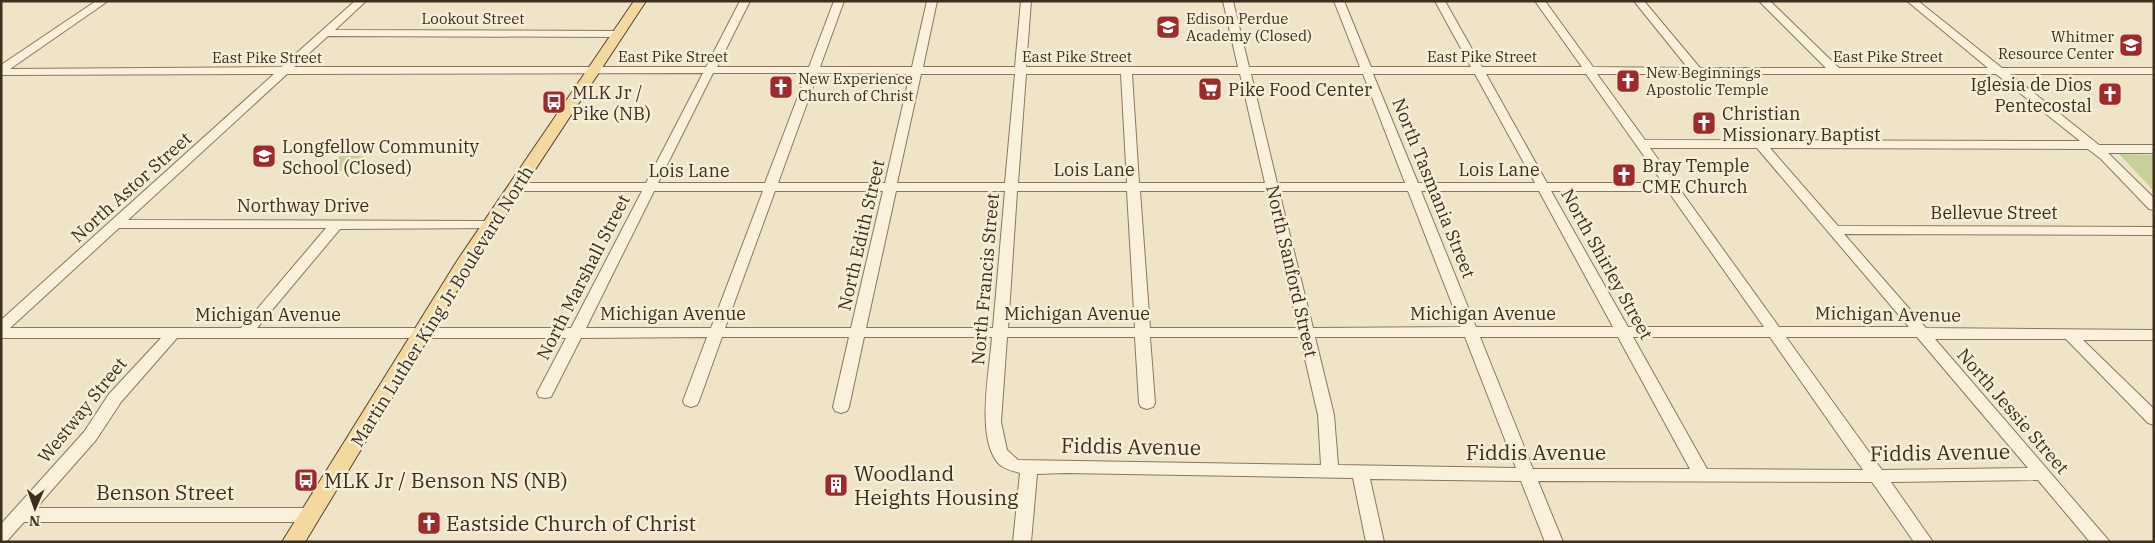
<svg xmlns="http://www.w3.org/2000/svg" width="2155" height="543" font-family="'IBM Plex Serif',serif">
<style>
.green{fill:#c9cf9b}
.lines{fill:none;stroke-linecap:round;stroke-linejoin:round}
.minor-casing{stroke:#8d765c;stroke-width:2}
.major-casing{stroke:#5b4430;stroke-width:2}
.minor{fill:#faf1dc;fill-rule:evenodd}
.major{fill:#f3d9a0;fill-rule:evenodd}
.labels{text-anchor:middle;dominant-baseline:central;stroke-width:5;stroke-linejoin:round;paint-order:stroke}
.far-street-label{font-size:15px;fill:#3d2e20;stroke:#f7eed8}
.far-poi-label{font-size:15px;fill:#3d2e20;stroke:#f7eed8;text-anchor:start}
.poi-label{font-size:18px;fill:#3d2e20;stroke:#f7eed8;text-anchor:start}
.street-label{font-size:18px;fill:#3d2e20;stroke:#f7eed8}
.near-street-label{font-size:21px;fill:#3d2e20;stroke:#f7eed8}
.near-poi-label{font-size:21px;fill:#3d2e20;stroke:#f7eed8;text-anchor:start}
</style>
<rect width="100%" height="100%" fill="#f0e4c8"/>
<path class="green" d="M 1115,53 L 1116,60 L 1067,61 L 1067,54 Z
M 2119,154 L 2154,155 L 2154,191 L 2152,189 Z
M 339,156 L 363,156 L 350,171 L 325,170 Z"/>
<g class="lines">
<g class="minor-casing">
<path id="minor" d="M 96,1 L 108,1 L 10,69 L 281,67 L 355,1 L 366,1 L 335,30 L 618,31 L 623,34 L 618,37 L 328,36 L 294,67 L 706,67 L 740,1 L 750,1 L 717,67 L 809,67 L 834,1 L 844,1 L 820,67 L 912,67 L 927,1 L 937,1 L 923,67 L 1015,67 L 1021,1 L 1031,1 L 1026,67 L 1238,67 L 1223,1 L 1233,1 L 1249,67 L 1360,67 L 1334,1 L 1344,1 L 1371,67 L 1471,67 L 1435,1 L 1445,1 L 1482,67 L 1582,67 L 1535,1 L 1545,1 L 1593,67 L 1688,68 L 1634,1 L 1644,1 L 1700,68 L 1826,68 L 1759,1 L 1770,1 L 1839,68 L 1988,68 L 1907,1 L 1918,1 L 2002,68 L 2154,68 L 2154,74 L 2010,74 L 2099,145 L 2154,145 L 2154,153 L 2108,153 L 2154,198 L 2154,210 L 2149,209 L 2101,159 L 2088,149 L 1770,148 L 1838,226 L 2154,227 L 2154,235 L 1844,234 L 1926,328 L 2154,330 L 2154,340 L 2083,340 L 2154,409 L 2154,425 L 2148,423 L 2066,339 L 1935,339 L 2110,542 L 2090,542 L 2038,480 L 1891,482 L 1933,542 L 1914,542 L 1872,482 L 1538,481 L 1563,542 L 1545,542 L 1521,481 L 1370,479 L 1384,542 L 1366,542 L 1353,478 L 1066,473 L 1037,474 L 1031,542 L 1013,542 L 1020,473 C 1013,471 1004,469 999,464 C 975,439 990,369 992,337 L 864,337 L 849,407 L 847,411 L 841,413 L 835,411 L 833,407 L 849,337 L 722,337 L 699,401 L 697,405 L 691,407 L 685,405 L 683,401 L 707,337 L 581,338 L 553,393 L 551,397 L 545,398 L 539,397 L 537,393 L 566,338 L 177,338 L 121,402 L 96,440 L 36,508 L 310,508 L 316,510 L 319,515 L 316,520 L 310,522 L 24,522 L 7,541 L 1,542 L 1,524 L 84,432 L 109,394 L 161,338 L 1,338 L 1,320 L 274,74 L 1,75 L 1,65 ZM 703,73 L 646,183 L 516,183 L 510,187 L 516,191 L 642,191 L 571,328 L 257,328 L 340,229 L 495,228 L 497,225 L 495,222 L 490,221 L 128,220 L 287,74 ZM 713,73 L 807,73 L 765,183 L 658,183 ZM 818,73 L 910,74 L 885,183 L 778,183 ZM 921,74 L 1015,74 L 1005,183 L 897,183 ZM 1026,74 L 1121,74 L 1127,183 L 1018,183 ZM 1132,74 L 1240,74 L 1265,183 L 1139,183 ZM 1251,74 L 1363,74 L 1405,183 L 1277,183 ZM 1373,74 L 1475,74 L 1535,183 L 1418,183 ZM 1486,74 L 1586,74 L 1663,183 L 1547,183 ZM 1597,74 L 1996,74 L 2080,141 L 1645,140 ZM 1650,148 L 1757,148 L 1909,327 L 1779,327 ZM 654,191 L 763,191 L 711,328 L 586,328 ZM 775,191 L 883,191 L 851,328 L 725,328 ZM 896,191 L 1005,191 L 993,328 L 866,328 ZM 1017,191 L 1127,191 L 1135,328 L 1008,328 ZM 1140,191 L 1267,191 L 1298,328 L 1150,328 ZM 1279,191 L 1408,191 L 1461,327 L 1313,328 ZM 1421,191 L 1539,191 L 1613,327 L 1476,327 ZM 1551,191 L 1668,191 L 1764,327 L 1628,327 ZM 119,228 L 326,228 L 241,328 L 10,328 ZM 1007,337 L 1135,337 L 1139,403 L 1141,407 L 1147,409 L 1153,407 L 1155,403 L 1150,337 L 1300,337 L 1318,415 L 1321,465 L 1018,460 L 1007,450 L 1001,422 ZM 1315,337 L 1465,337 L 1516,468 L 1338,465 L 1334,415 ZM 1480,337 L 1618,337 L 1690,469 L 1533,469 ZM 1633,337 L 1770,337 L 1863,470 L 1707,469 ZM 1786,337 L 1917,337 L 2028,468 L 1882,470 Z"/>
</g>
<g class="major-casing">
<path id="major" d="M 634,1 L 646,1 L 475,261 L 305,542 L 282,542 L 457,261 Z"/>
</g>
<use href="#minor" class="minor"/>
<use href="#major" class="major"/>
</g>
<defs>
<g id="school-square" transform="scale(1.25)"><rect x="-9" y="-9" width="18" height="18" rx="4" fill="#9e2a2b" stroke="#f7eed8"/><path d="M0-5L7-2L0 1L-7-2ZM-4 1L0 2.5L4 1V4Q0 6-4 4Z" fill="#fff"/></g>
<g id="church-square" transform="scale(1.25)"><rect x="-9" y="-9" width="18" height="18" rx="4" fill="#9e2a2b" stroke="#f7eed8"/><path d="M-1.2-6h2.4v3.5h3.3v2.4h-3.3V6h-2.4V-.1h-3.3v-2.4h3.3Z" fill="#fff"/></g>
<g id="supermarket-square" transform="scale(1.25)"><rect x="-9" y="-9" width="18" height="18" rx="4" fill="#9e2a2b" stroke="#f7eed8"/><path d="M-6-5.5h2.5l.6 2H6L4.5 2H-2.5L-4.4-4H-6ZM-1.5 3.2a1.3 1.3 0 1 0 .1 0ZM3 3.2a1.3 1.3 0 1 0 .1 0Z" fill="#fff"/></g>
<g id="bus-square" transform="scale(1.25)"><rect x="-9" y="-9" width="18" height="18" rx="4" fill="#9e2a2b" stroke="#f7eed8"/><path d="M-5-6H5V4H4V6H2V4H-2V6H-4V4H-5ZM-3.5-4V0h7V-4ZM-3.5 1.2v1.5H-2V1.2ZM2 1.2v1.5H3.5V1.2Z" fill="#fff"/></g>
<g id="building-square" transform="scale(1.25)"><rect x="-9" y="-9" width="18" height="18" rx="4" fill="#9e2a2b" stroke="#f7eed8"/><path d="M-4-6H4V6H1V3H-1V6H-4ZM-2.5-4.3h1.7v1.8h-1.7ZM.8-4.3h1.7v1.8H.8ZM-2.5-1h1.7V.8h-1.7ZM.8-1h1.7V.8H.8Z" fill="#fff"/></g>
</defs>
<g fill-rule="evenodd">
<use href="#school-square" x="1168" y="27"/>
<use href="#school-square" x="2131" y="45"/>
<use href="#church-square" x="1628" y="81"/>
<use href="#church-square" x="781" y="87"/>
<use href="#supermarket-square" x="1210" y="89"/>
<use href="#church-square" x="2110" y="94"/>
<use href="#bus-square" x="554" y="102"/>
<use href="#church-square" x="1704" y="123"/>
<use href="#school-square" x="264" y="156"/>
<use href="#church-square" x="1624" y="175"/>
<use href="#bus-square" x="306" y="480"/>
<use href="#building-square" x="836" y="485"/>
<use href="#church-square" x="429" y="523"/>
</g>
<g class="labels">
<g class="far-street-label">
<text x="473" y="18">Lookout Street</text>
<text x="673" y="56">East Pike Street</text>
<text x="1077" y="56">East Pike Street</text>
<text x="1482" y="56">East Pike Street</text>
<text x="1888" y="56">East Pike Street</text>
<text x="267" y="57">East Pike Street</text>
</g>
<g class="far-poi-label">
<text x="1186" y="18">Edison Perdue<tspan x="1186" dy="17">Academy (Closed)</tspan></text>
<text x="2114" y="36" text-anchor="end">Whitmer<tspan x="2114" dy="17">Resource Center</tspan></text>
<text x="1646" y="72">New Beginnings<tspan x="1646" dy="17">Apostolic Temple</tspan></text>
<text x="798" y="78">New Experience<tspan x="798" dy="17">Church of Christ</tspan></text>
</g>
<g class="poi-label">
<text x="2092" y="84" text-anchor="end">Iglesia de Dios<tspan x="2092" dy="21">Pentecostal</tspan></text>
<text x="1228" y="89">Pike Food Center</text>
<text x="572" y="92">MLK Jr /<tspan x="572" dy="21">Pike (NB)</tspan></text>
<text x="1722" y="113">Christian<tspan x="1722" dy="21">Missionary Baptist</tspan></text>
<text x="282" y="146">Longfellow Community<tspan x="282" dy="21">School (Closed)</tspan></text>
<text x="1642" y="165">Bray Temple<tspan x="1642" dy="21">CME Church</tspan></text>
</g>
<g class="street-label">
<text x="1094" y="169">Lois Lane</text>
<text x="1499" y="169">Lois Lane</text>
<text x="689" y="170">Lois Lane</text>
<text transform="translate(131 187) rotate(-42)">North Astor Street</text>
<text transform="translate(1434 188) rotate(68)">North Tasmania Street</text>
<text x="303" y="205">Northway Drive</text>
<text x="1994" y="212">Bellevue Street</text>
<text transform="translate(861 235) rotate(-77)">North Edith Street</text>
<text transform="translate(1607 264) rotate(61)">North Shirley Street</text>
<text transform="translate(1292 271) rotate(77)">North Sanford Street</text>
<text transform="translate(583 277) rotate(-63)">North Marshall Street</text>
<text transform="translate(985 279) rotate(-85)">North Francis Street</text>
<text transform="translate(442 306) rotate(-58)">Martin Luther King Jr Boulevard North</text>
<text x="673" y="313">Michigan Avenue</text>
<text x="1077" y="313">Michigan Avenue</text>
<text x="1483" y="313">Michigan Avenue</text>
<text x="268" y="314">Michigan Avenue</text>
<text transform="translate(1888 314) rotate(1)">Michigan Avenue</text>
<text transform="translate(82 410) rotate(-51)">Westway Street</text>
<text transform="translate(2013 411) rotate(49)">North Jessie Street</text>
</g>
<g class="near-street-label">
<text transform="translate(1131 446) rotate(1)">Fiddis Avenue</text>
<text x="1536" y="452">Fiddis Avenue</text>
<text transform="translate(1940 452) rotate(-1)">Fiddis Avenue</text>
<text x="165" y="492">Benson Street</text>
</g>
<g class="near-poi-label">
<text x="854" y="473">Woodland<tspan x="854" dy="24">Heights Housing</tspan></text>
<text x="324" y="480">MLK Jr / Benson NS (NB)</text>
<text x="446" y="523">Eastside Church of Christ</text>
</g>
</g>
<rect width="2155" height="543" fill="none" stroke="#3d2e20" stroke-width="5"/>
<g transform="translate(35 508) rotate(182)" stroke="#f7eed8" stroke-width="4" paint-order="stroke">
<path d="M0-4L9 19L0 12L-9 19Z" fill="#3d2e20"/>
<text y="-8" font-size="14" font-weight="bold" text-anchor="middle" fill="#3d2e20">N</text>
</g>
</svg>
